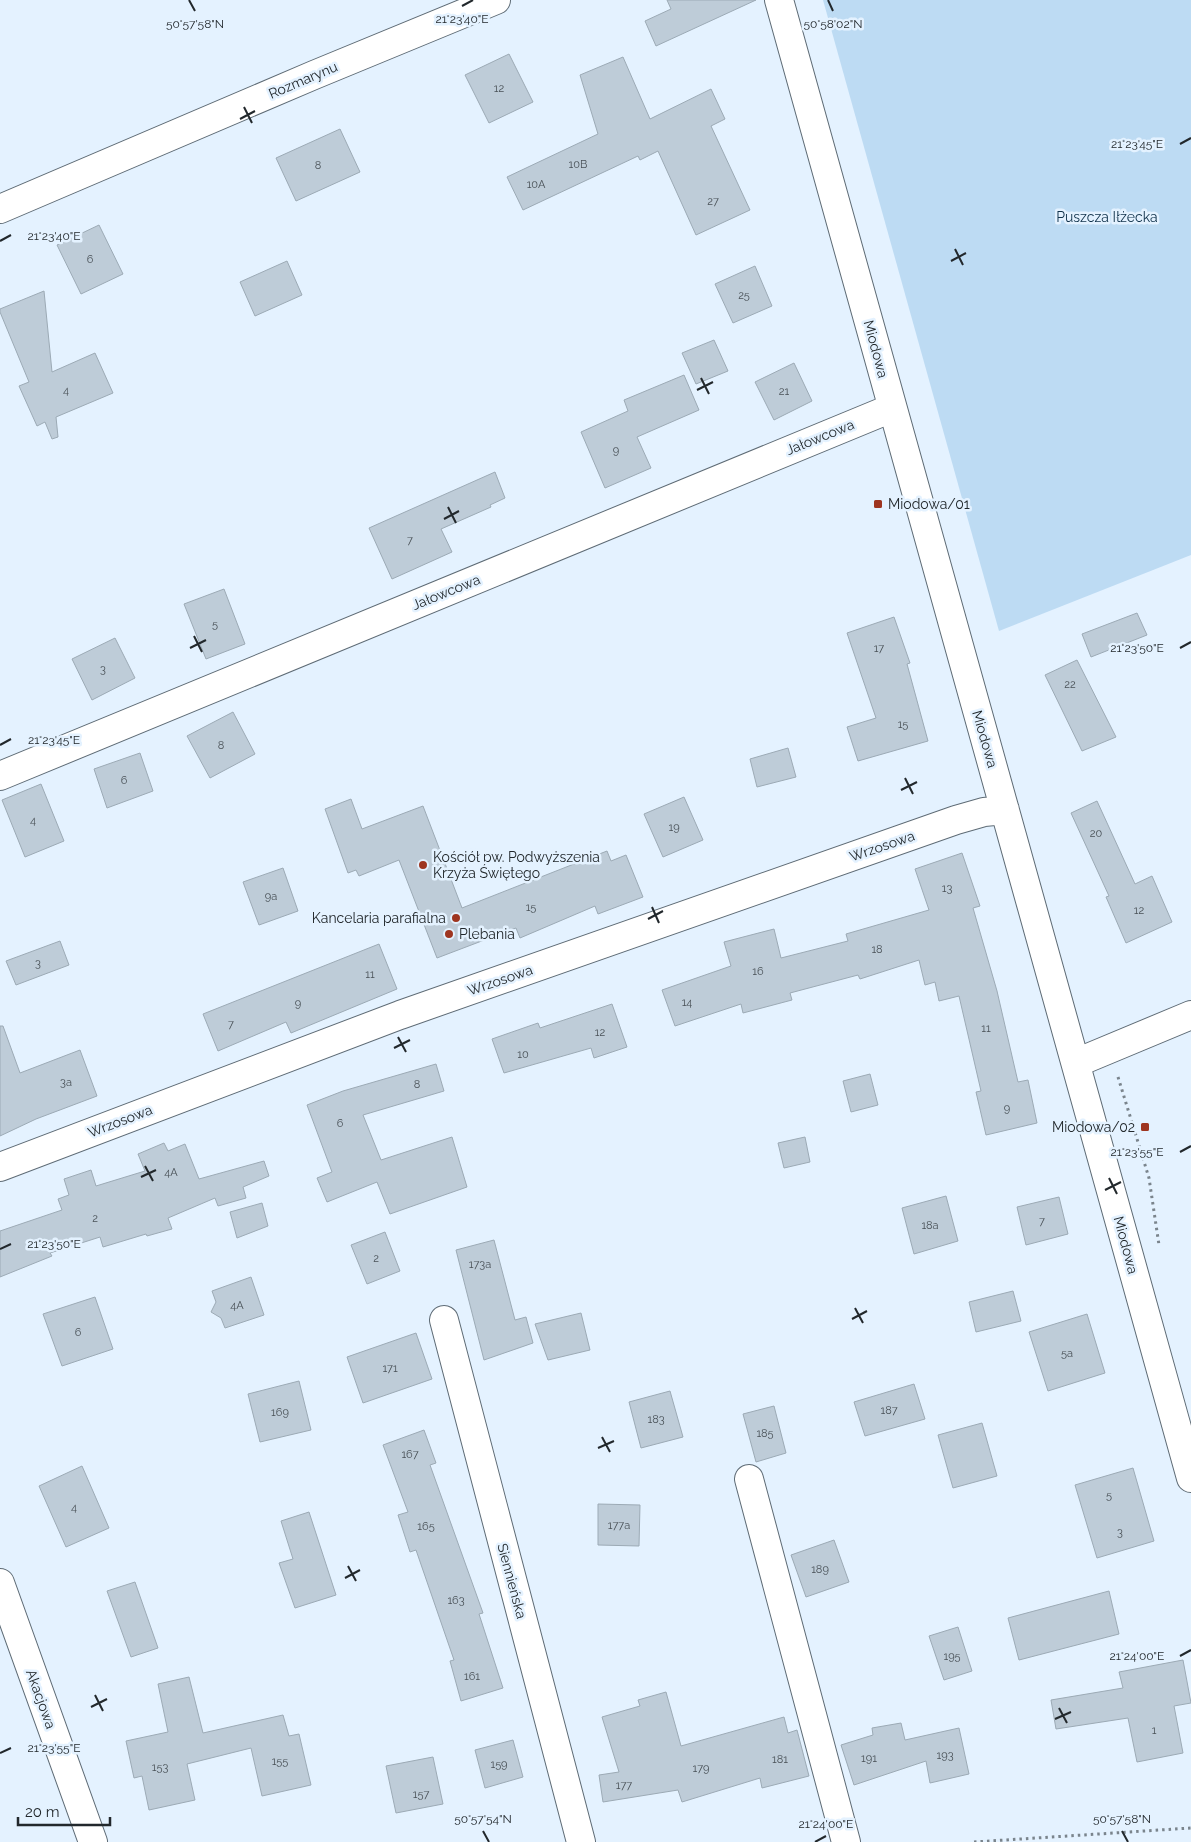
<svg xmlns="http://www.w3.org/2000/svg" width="1191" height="1842" font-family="Raleway,sans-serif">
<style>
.green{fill:#bddbf3}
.building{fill:#beccd8;stroke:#9caab5}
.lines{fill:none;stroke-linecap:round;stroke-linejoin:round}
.street-casing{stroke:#5e6b75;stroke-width:30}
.path{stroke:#7a848c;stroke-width:3;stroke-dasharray:2.5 4;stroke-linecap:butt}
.street{stroke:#fff;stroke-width:28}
.ticks{fill:none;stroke:#22282c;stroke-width:2}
.poi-dot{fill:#9e3520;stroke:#e4f2ff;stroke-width:2}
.labels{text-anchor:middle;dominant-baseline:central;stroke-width:5;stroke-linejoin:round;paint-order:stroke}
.number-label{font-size:11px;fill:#495157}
.street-label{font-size:14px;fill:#22282c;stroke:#e4f2ff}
.park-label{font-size:14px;fill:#0f314a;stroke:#e4f2ff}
.poi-label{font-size:14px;fill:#22282c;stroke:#e4f2ff;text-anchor:start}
.ticks-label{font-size:12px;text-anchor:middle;fill:#22282c;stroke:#e4f2ff;stroke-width:5;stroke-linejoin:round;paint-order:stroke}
</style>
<rect width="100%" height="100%" fill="#e4f2ff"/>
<path class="green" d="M 823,0 L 1191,0 L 1191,555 L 999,631 Z"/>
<path class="building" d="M 667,0 L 756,0 L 656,46 L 645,21 L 671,9 Z
M 509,54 L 533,102 L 489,123 L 465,75 Z
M 623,57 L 650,119 L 711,89 L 725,119 L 711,126 L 750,210 L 696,235 L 658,151 L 640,160 L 638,156 L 523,210 L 507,177 L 598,134 L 580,75 Z
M 340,129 L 360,172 L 296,201 L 276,158 Z
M 99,225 L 123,274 L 81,294 L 57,245 Z
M 287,261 L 302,295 L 255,316 L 240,282 Z
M 755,266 L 772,306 L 733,323 L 715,284 Z
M 44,291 L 52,372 L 95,353 L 113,393 L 56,417 L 58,437 L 52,439 L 45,422 L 37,426 L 19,386 L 29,382 L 0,312 L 0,309 Z
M 714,340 L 728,371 L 696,384 L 682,353 Z
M 794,363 L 812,401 L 774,420 L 755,382 Z
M 684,375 L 699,410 L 637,437 L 651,468 L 605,488 L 581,432 L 628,411 L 624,400 Z
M 495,472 L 505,498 L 490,505 L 491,507 L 441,529 L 452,552 L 392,579 L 369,528 Z
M 224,589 L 245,644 L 206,659 L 184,604 Z
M 1137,613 L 1147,635 L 1091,657 L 1082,634 Z
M 894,617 L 910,663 L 907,664 L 928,741 L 858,761 L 847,727 L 876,718 L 847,633 Z
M 115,638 L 135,678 L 92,700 L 72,659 Z
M 1077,660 L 1116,737 L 1082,751 L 1045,675 Z
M 233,712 L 255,754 L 210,778 L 187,736 Z
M 788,748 L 796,777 L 757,787 L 750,759 Z
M 140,753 L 153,791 L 107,808 L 94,769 Z
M 41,784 L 64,841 L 25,857 L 2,800 Z
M 684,797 L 703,840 L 663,857 L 644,814 Z
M 351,799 L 362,829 L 423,806 L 462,908 L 607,851 L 611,861 L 626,855 L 643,897 L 598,914 L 595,906 L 520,938 L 516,928 L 437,958 L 399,860 L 359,876 L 356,870 L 348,873 L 325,809 Z
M 1097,801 L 1135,884 L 1152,876 L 1172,922 L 1126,943 L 1106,897 L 1109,896 L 1071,813 Z
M 962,853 L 980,906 L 973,908 L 997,991 L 1018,1082 L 1028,1080 L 1037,1123 L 986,1135 L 976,1092 L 981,1091 L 959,996 L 939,1001 L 935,982 L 925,985 L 919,960 L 860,979 L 858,975 L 790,993 L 792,1000 L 743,1013 L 741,1004 L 675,1026 L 662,990 L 731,966 L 724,942 L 774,929 L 781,958 L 848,941 L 846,934 L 929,910 L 915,869 Z
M 283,868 L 298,911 L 259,925 L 243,882 Z
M 60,941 L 69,965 L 16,985 L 6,961 Z
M 379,944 L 397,989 L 291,1033 L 286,1022 L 218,1051 L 203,1014 Z
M 612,1004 L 627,1047 L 594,1058 L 591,1048 L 504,1073 L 492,1039 L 538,1023 L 540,1028 Z
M 0,1026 L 3,1026 L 20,1073 L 80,1050 L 97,1096 L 36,1119 L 0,1136 Z
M 436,1064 L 444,1091 L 363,1115 L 381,1160 L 452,1137 L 467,1187 L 390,1214 L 377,1182 L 327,1202 L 317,1178 L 332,1172 L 307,1105 L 343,1091 Z
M 870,1074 L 878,1105 L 851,1112 L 843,1081 Z
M 805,1137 L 810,1162 L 784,1168 L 778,1143 Z
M 164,1143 L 168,1151 L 185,1144 L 199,1179 L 264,1161 L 269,1176 L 243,1187 L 246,1198 L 218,1206 L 215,1198 L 168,1218 L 172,1229 L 147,1236 L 146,1234 L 103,1247 L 100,1237 L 50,1253 L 52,1256 L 0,1277 L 0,1231 L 62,1210 L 58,1199 L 69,1195 L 64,1179 L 91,1170 L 96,1186 L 145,1171 L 138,1154 Z
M 946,1196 L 958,1241 L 914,1254 L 902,1208 Z
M 1059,1197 L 1068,1234 L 1026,1245 L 1017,1207 Z
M 262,1203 L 268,1226 L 237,1238 L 230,1212 Z
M 385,1232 L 400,1271 L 367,1284 L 351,1245 Z
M 494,1240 L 515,1320 L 526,1317 L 533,1343 L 484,1360 L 456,1250 Z
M 251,1277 L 264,1315 L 225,1328 L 221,1318 L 211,1312 L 216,1302 L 212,1291 Z
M 1013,1291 L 1021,1321 L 976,1332 L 969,1302 Z
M 95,1297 L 113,1349 L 62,1366 L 43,1314 Z
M 581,1313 L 590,1350 L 548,1360 L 535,1324 Z
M 1087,1314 L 1105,1373 L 1048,1391 L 1029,1332 Z
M 416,1333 L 432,1379 L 363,1403 L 347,1357 Z
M 299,1381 L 311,1430 L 260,1442 L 248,1394 Z
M 914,1384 L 925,1419 L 865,1436 L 854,1402 Z
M 670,1391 L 683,1437 L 641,1448 L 629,1402 Z
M 774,1406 L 786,1453 L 756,1462 L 743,1414 Z
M 982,1423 L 997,1476 L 953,1488 L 938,1435 Z
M 424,1430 L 436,1463 L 430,1465 L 483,1613 L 479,1614 L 503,1688 L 461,1701 L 450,1661 L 454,1660 L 416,1550 L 410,1552 L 398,1515 L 408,1512 L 383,1445 Z
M 82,1466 L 109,1528 L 66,1547 L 39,1486 Z
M 1133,1468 L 1154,1541 L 1097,1558 L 1075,1485 Z
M 598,1504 L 640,1505 L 639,1546 L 598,1545 Z
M 309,1512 L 336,1595 L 295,1608 L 279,1563 L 293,1559 L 281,1521 Z
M 834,1540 L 849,1582 L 806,1597 L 791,1555 Z
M 135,1582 L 158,1648 L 131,1657 L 107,1591 Z
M 1109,1591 L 1119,1634 L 1019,1660 L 1008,1618 Z
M 958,1627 L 972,1671 L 944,1680 L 929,1636 Z
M 1183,1660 L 1191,1703 L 1174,1706 L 1183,1753 L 1137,1762 L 1128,1718 L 1056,1729 L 1051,1700 L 1123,1688 L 1119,1672 Z
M 189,1677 L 203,1733 L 283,1715 L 289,1736 L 299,1734 L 311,1785 L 262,1796 L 251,1748 L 187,1764 L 195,1800 L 149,1810 L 142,1776 L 134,1778 L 126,1741 L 168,1732 L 158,1684 Z
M 666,1692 L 681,1746 L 784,1717 L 788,1733 L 797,1730 L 809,1776 L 762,1788 L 760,1778 L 682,1802 L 678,1790 L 603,1802 L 599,1775 L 619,1772 L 602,1717 L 640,1706 L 638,1700 Z
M 901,1723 L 905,1740 L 959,1728 L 969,1774 L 930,1783 L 926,1761 L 854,1785 L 841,1745 L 873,1735 L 872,1728 Z
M 513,1740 L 523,1777 L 485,1788 L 475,1750 Z
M 433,1757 L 443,1804 L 396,1813 L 386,1766 Z"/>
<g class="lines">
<g class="street-casing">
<path id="street" d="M 779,0 L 1191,1478
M 0,209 L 314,75 L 496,0
M 0,776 L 892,408
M 1076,1063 L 1191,1015
M 0,1167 L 400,1015 L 956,820 L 984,812 L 1005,810
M 444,1320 L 581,1842
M 749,1479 L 846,1842
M 0,1583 L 93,1842"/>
</g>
<path class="path" d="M 1118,1077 L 1149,1178 L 1159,1245
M 974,1842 L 1191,1828"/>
<use href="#street" class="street"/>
</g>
<path class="ticks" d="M 189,0 L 195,11M 828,0 L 833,11M 462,6 L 473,0M 244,107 L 252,123M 240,119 L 255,111M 1180,144 L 1191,138M 0,241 L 11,235M 955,249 L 963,265M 951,261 L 966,253M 701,378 L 709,394M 697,390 L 713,382M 448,507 L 456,523M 444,519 L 459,511M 194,636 L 202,652M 190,648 L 206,640M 1180,648 L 1191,642M 0,745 L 11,739M 905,778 L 913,794M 901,790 L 917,782M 652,907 L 659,923M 648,919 L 663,911M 398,1037 L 406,1052M 394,1048 L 410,1040M 1180,1152 L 1191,1146M 145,1166 L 153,1181M 141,1177 L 156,1170M 1109,1178 L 1117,1194M 1105,1190 L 1121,1182M 0,1249 L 11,1244M 855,1308 L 863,1323M 852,1319 L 867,1311M 602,1437 L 610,1452M 598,1448 L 614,1441M 348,1566 L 356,1581M 345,1578 L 360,1570M 1180,1656 L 1191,1650M 95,1695 L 103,1711M 91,1707 L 107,1699M 1059,1708 L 1067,1723M 1055,1719 L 1071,1712M 0,1753 L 11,1748M 483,1831 L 489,1842M 1122,1831 L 1128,1842M 815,1842 L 826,1836"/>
<g class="poi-dot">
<rect x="873" y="499" width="10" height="10" rx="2.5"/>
<circle cx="423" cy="865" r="5"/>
<circle cx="456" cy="918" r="5"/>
<circle cx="449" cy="934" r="5"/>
<rect x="1140" y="1122" width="10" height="10" rx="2.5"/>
</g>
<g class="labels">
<g class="number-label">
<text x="499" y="88">12</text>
<text x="578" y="164">10B</text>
<text x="318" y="165">8</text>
<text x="536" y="184">10A</text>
<text x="713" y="201">27</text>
<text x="90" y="259">6</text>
<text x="744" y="295">25</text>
<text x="66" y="390">4</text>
<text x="784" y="391">21</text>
<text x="616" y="450">9</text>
<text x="410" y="540">7</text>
<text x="215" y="624">5</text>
<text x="879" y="648">17</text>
<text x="103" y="669">3</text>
<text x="1070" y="684">22</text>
<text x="903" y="724">15</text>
<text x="221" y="745">8</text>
<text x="124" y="780">6</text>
<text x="33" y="820">4</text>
<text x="674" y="827">19</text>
<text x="1096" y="833">20</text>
<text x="947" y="888">13</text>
<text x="271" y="896">9a</text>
<text x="531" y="907">15</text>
<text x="1139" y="910">12</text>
<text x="877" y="949">18</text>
<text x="38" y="963">3</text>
<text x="758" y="971">16</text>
<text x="370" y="974">11</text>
<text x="687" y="1002">14</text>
<text x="298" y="1003">9</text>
<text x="231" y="1024">7</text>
<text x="986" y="1028">11</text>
<text x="600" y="1032">12</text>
<text x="523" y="1054">10</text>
<text x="66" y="1082">3a</text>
<text x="417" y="1084">8</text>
<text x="1007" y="1108">9</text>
<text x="340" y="1123">6</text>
<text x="171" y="1172">4A</text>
<text x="95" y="1218">2</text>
<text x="1042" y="1221">7</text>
<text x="930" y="1225">18a</text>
<text x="376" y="1258">2</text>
<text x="480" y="1264">173a</text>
<text x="237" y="1305">4A</text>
<text x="78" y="1332">6</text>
<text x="1067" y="1353">5a</text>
<text x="390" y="1368">171</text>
<text x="889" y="1410">187</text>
<text x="280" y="1412">169</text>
<text x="656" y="1419">183</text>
<text x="765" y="1433">185</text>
<text x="410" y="1454">167</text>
<text x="1109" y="1495">5</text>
<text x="74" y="1507">4</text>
<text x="619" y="1525">177a</text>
<text x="426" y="1526">165</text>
<text x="1120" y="1532">3</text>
<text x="820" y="1569">189</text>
<text x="456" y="1600">163</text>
<text x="952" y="1656">195</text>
<text x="472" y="1676">161</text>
<text x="1154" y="1730">1</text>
<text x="945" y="1755">193</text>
<text x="869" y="1758">191</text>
<text x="780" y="1759">181</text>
<text x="280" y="1761">155</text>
<text x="499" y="1764">159</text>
<text x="160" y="1767">153</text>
<text x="701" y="1768">179</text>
<text x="624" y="1785">177</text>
<text x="421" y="1794">157</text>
</g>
<g class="street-label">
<text transform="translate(303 80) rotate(-23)">Rozmarynu</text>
<text transform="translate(876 349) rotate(75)">Miodowa</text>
<text transform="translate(820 437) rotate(-22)">Jałowcowa</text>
<text transform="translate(446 592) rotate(-22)">Jałowcowa</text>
<text transform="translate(985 739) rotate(74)">Miodowa</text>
<text transform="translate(882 846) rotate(-19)">Wrzosowa</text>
<text transform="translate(500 980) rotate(-19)">Wrzosowa</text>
<text transform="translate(120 1121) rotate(-21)">Wrzosowa</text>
<text transform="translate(1126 1245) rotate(75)">Miodowa</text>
<text transform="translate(512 1581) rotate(75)">Siennieńska</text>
<text transform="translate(41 1699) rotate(70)">Akacjowa</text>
</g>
<g class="park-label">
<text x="1107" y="217">Puszcza Iłżecka</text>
</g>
<g class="poi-label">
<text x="888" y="504">Miodowa/01</text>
<text x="433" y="857">Kościół pw. Podwyższenia<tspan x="433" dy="16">Krzyża Świętego</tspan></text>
<text x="446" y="918" text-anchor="end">Kancelaria parafialna</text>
<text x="459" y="934">Plebania</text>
<text x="1135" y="1127" text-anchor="end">Miodowa/02</text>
</g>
</g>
<g class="ticks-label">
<text x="462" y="23">21°23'40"E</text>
<text x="195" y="28">50°57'58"N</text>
<text x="833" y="28">50°58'02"N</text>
<text x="1137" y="148">21°23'45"E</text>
<text x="54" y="240">21°23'40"E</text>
<text x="1137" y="652">21°23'50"E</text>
<text x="54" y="744">21°23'45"E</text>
<text x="1137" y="1156">21°23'55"E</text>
<text x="54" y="1248">21°23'50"E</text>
<text x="1137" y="1660">21°24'00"E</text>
<text x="54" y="1752">21°23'55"E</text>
<text x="483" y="1823">50°57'54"N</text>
<text x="1122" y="1823">50°57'58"N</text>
<text x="826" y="1828">21°24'00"E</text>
</g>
<path d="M18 1817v8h92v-8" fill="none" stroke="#22282c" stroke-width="2.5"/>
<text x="25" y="1817" font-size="15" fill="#22282c" stroke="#e4f2ff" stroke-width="4" paint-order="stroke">20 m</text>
</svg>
